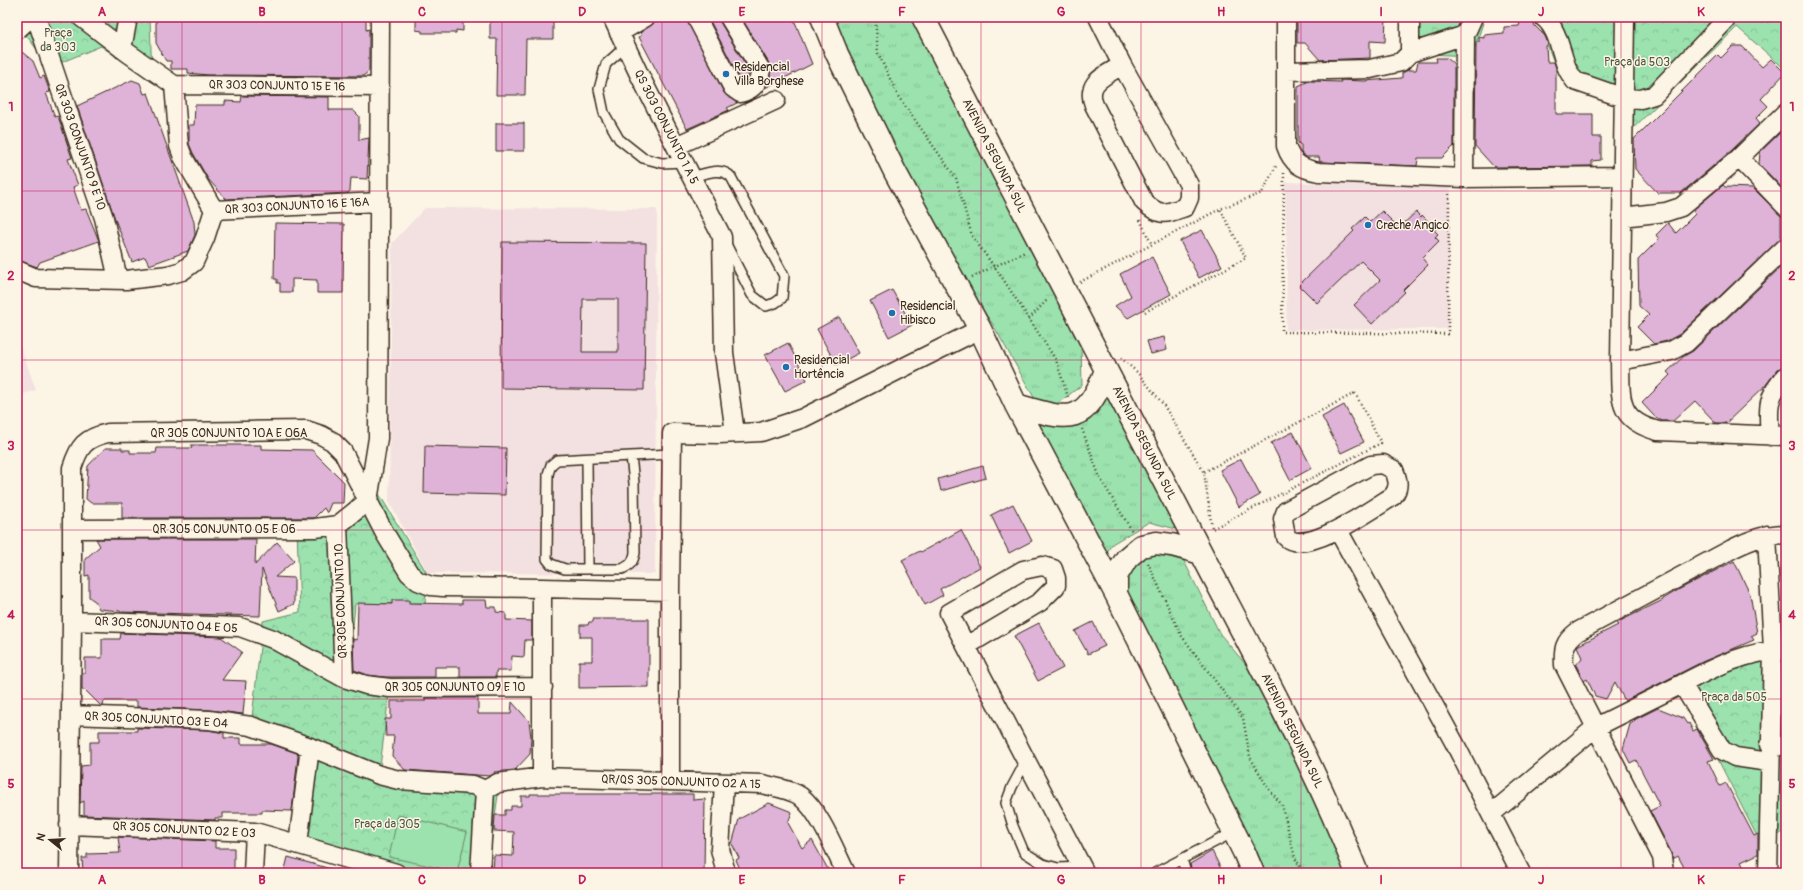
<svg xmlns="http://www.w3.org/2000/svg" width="1803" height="890" font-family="Pangolin,sans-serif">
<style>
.built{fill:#f3e1e1}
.grass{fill:url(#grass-tufts);stroke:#6b8666}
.park{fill:url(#park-crowns);stroke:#6b8666}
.pitch{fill:#9be2af;stroke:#6b8666}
.building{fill:#dfb3d8;stroke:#3b2a1e;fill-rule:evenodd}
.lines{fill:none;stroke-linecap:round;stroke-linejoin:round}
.service-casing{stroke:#3b2a1e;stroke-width:12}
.minor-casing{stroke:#3b2a1e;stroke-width:21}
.secondary-casing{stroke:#3b2a1e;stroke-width:25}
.path{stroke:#3b2a1e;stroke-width:2.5;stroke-dasharray:1 3;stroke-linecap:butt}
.service{stroke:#fcf5e5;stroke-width:9}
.minor{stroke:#fcf5e5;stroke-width:18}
.secondary{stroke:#fcf5e5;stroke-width:22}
.grid{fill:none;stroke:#c2185b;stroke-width:1;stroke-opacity:0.55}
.poi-dot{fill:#1f6fb2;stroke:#fcf5e5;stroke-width:1.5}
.labels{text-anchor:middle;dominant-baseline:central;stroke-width:3;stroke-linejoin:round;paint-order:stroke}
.park-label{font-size:12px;fill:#535842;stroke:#fcf5e5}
.poi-label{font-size:12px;fill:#3b2a1e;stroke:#fcf5e5;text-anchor:start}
.street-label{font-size:12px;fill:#3b2a1e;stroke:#fcf5e5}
.neatline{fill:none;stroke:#c2185b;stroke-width:1.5}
.grid-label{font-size:13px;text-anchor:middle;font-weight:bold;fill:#c2185b}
</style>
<defs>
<pattern id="grass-tufts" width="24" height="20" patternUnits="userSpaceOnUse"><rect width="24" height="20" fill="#9be2af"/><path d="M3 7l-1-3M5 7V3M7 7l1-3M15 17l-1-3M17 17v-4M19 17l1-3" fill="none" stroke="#86c296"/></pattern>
<pattern id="park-crowns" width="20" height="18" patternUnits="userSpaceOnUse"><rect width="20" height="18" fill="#9be2af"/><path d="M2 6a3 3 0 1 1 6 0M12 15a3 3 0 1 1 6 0" fill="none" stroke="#86c296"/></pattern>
</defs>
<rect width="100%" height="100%" fill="#fcf5e5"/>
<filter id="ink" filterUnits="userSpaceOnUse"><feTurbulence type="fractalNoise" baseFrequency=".025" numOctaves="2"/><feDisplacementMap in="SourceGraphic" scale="8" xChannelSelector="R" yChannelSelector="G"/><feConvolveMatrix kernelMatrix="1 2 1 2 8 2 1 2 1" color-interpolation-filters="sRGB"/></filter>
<g filter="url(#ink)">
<path class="built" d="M 1285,182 L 1451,187 L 1448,329 L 1286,330 L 1287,262 Z
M 425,208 L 657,209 L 655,574 L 428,573 L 389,502 L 392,243 Z
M 17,337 L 36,390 L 17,396 Z"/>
<path class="grass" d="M 832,17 L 915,17 L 1081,347 L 1082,385 L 1054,406 L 1036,401 L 992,323 L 964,285 L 848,59 Z
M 1105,393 L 1176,529 L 1149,522 L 1112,544 L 1102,560 L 1035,422 L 1064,426 Z
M 1155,553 L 1184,561 L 1220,634 L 1247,666 L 1309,779 L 1347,873 L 1261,873 L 1123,596 L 1123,574 L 1135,560 Z"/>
<path class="park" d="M 17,17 L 150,17 L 152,82 L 101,46 L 50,67 L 26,35 L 17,32 Z
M 1404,17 L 1485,17 L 1472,56 L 1403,53 Z
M 1492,17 L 1786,17 L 1786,70 L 1737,27 L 1618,143 L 1619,103 L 1571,88 L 1553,60 L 1539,23 Z
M 370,479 L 428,575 L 425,603 L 355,604 L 348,682 L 389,694 L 379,775 L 500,781 L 487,873 L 379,873 L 295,848 L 305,756 L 251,726 L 263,621 L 300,612 L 297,529 L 329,527 Z
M 1778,648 L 1774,737 L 1786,737 L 1786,830 L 1762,846 L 1678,681 Z"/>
<path class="pitch" d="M 398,815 L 467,832 L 457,872 L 389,857 Z"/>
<path class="building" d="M 156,17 L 366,17 L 366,30 L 369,29 L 369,71 L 363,76 L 208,75 L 188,73 L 188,69 L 171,69 L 171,61 L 166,61 L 156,43 Z
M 416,17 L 463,17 L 463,31 L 456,30 L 456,33 L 422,33 L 422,31 L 416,30 Z
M 490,17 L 553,17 L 553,39 L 526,39 L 525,95 L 496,95 L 497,39 L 490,39 Z
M 656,17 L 686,17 L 724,93 L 737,103 L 727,108 L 729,110 L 687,129 L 639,37 L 642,35 L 640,33 L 655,22 Z
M 708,17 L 719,17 L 720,22 L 750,72 L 744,81 L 741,81 Z
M 741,17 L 793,17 L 812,64 L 765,88 L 770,77 L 770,65 Z
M 1297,17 L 1386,17 L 1385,42 L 1370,41 L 1370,58 L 1320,60 L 1305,43 L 1297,43 Z
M 1521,20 L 1530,21 L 1545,36 L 1548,44 L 1546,46 L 1547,62 L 1554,62 L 1556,68 L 1556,114 L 1593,114 L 1593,137 L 1601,137 L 1601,160 L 1592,161 L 1592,166 L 1494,167 L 1475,146 L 1476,42 L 1479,42 L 1479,37 L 1484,38 L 1484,35 L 1504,33 L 1504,27 L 1519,26 Z
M 1733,46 L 1742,46 L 1762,67 L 1771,59 L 1785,73 L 1761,99 L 1768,106 L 1756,118 L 1760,123 L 1732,150 L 1681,193 L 1658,193 L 1635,169 L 1634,139 L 1718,55 L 1721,58 Z
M 17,48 L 33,61 L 40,78 L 44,76 L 50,92 L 46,93 L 55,117 L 58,116 L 72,158 L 68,159 L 78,185 L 73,187 L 81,210 L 86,209 L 99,241 L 40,262 L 37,267 L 17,260 Z
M 1436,58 L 1447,58 L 1454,64 L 1454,146 L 1442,158 L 1418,158 L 1417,166 L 1320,162 L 1319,157 L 1306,157 L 1301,153 L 1301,145 L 1298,143 L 1298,86 L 1309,81 L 1341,82 L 1340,80 L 1364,81 L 1402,78 L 1402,73 L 1408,70 L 1416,70 L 1418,62 L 1437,62 Z
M 132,80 L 140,83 L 144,94 L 148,93 L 194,222 L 195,235 L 188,251 L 149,265 L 145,257 L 132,262 L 116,222 L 77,106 Z
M 242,96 L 329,97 L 329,110 L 353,110 L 359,116 L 359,140 L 369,138 L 367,179 L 351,178 L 350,191 L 348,193 L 226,199 L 208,179 L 193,153 L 189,144 L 189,125 L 194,125 L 195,105 L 225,105 L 225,101 L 241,102 Z
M 496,123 L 524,123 L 524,151 L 496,151 Z
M 1786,127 L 1786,192 L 1759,164 L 1760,152 Z
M 1723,185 L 1725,187 L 1753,188 L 1781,216 L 1781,238 L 1680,334 L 1667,341 L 1654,344 L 1637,327 L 1649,315 L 1639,306 L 1638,260 L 1659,239 L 1656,235 L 1668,223 L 1676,233 L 1695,214 L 1693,210 Z
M 1382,211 L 1399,228 L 1416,212 L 1421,217 L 1422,215 L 1436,229 L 1434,230 L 1438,234 L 1435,237 L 1439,241 L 1422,258 L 1428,265 L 1403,290 L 1405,292 L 1372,324 L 1354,305 L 1380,280 L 1361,261 L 1317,303 L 1299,285 L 1354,231 L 1352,229 L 1365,217 L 1370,222 Z
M 275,223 L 344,224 L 343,293 L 317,293 L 317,280 L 292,279 L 292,292 L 280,292 L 280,283 L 277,283 L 277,279 L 274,279 Z
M 1202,230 L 1222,266 L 1199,278 L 1180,241 Z
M 502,242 L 646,243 L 644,390 L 501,388 ZM 583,299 L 618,299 L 618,352 L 582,352 Z
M 1152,257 L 1171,294 L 1128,318 L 1115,306 L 1131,296 L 1120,274 Z
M 1786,262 L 1786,366 L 1778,369 L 1766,385 L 1726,423 L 1716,423 L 1695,401 L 1673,421 L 1662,421 L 1654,416 L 1642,403 L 1670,375 L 1667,372 L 1684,356 L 1693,351 Z
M 892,290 L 912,325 L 889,337 L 870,301 Z
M 839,317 L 859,353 L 836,365 L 817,329 Z
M 1164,337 L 1167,350 L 1151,354 L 1147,341 Z
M 788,343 L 807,380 L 785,391 L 765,355 Z
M 1344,405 L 1364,442 L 1341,453 L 1322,417 Z
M 1293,432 L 1312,468 L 1290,480 L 1271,443 Z
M 191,445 L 261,445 L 261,449 L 312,450 L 344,482 L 343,503 L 331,503 L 327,513 L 324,508 L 314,518 L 122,518 L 122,503 L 91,503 L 86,499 L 88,466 L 105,448 L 122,448 L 122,450 L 130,450 L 130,453 L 156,453 L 157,448 L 192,448 Z
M 425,446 L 506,448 L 505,495 L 424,493 Z
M 1241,459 L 1260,495 L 1239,507 L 1220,470 Z
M 983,466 L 986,478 L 941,491 L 938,479 Z
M 1013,504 L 1032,541 L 1009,553 L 991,515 Z
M 961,530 L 980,567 L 940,589 L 943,595 L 925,605 L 902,560 L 920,551 L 921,552 Z
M 96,539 L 256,539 L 255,565 L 277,542 L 294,561 L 275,577 L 294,578 L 294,604 L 279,611 L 262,569 L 260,616 L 121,612 L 120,611 L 99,609 L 96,602 L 89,597 L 89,575 L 85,576 L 85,559 L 100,546 Z
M 1734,561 L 1750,594 L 1757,633 L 1751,636 L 1754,640 L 1702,662 L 1625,701 L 1615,682 L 1606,699 L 1595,696 L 1587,679 L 1584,681 L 1576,665 L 1582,658 L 1577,646 L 1618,625 L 1616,623 L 1663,600 L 1663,599 L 1678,590 Z
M 392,600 L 409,600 L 409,603 L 462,604 L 462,600 L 486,600 L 487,607 L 496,607 L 496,612 L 506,613 L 506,620 L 532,621 L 532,640 L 525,640 L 524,657 L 512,656 L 511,671 L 496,671 L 496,677 L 460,677 L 460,667 L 435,667 L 435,677 L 385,677 L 368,675 L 354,670 L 353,639 L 357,640 L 358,603 L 392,604 Z
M 593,619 L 649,619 L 649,687 L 579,688 L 579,661 L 592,661 L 592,637 L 580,637 L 580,625 L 588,625 L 589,622 L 593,622 Z
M 1093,622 L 1105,646 L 1088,654 L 1075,631 Z
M 1039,623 L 1063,668 L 1038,681 L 1014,636 Z
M 121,633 L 221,637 L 242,652 L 222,680 L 246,681 L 243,714 L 209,710 L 137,707 L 137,701 L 104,701 L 103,706 L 101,706 L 85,690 L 82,690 L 82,673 L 85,673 L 85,658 L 102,658 L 102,639 L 120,639 Z
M 425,698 L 478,698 L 478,714 L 511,714 L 512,702 L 529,721 L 531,737 L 530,754 L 515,770 L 494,772 L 495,773 L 490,776 L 405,770 L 392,756 L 394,736 L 386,736 L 385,719 L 391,719 L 391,701 L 425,701 Z
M 1658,708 L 1683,718 L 1687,724 L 1689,723 L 1693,731 L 1697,729 L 1714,759 L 1708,761 L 1720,786 L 1726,783 L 1754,836 L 1758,834 L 1758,854 L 1741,862 L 1747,873 L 1687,873 L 1678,856 L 1673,859 L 1671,852 L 1650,811 L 1660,806 L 1636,760 L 1630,763 L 1623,749 L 1630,724 L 1635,721 L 1634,720 Z
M 137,728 L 208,730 L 224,733 L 224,738 L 241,738 L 241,744 L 271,744 L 297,753 L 298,756 L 292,811 L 262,810 L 262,813 L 223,813 L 223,818 L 215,818 L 215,820 L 84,815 L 84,801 L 80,803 L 81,766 L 90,765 L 90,742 L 99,742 L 99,731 L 137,731 Z
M 530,794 L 693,794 L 693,800 L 705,799 L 704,873 L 493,873 L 494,855 L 513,856 L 514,832 L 494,831 L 495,815 L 505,815 L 505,810 L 511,810 L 511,806 L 521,806 L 521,796 L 530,796 Z
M 769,803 L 792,812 L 788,823 L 802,848 L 812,840 L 830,873 L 742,873 L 736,860 L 739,858 L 732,844 L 739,819 Z
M 118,837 L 215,841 L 215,848 L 234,848 L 234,873 L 83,873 L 82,858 L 87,858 L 87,854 L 120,853 Z
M 1212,851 L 1223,873 L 1192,873 L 1190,864 Z
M 288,857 L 331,869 L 330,873 L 284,873 Z"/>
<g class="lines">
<g class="service-casing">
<path id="service" d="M 626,46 L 606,64 L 599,89 L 604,113 L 619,139 L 643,158 L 662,163 L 684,162
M 691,177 C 704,174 721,166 731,177 L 784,276 L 782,298 L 775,303 L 766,306 L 752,295 L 726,244
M 631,456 L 634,483 L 635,553 C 633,562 631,565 622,569 L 565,569 L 551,564 L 547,559 L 548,474 L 551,465 L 557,460 Z
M 631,456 L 672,454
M 587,459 L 588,569
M 1026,761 L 1012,787 L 1006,803 L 1013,826 L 1024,852 L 1043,864 L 1058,868 L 1082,867
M 1182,859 L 1186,873
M 1155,873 L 1234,832"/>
</g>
<g class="minor-casing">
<path id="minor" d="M 36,17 L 104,218 L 118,279
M 81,17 L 128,53 L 174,85
M 612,17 L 638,72 L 722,237 L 724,353 L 735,433
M 696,17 L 733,88 L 740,93 C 753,90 759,83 761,70 L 729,17
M 1098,17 L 1122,65
M 1286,17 L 1286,146 C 1292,164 1302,169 1319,172 L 1464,178 L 1622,176
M 1543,17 C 1558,28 1560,51 1567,68 C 1569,73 1572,77 1575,81 L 1624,98 L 1641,99 L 1654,95 L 1725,21 L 1726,17
M 1625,17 L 1620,361 C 1621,398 1616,420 1658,431 L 1786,436
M 17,30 L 31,17
M 619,33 L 646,17
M 122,49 L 128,17
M 1410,53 L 1465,35 L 1473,17
M 1122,65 L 1189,185 L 1189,198 L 1185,207 C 1165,214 1160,217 1144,202 L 1094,105 C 1085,82 1105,76 1122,65 Z
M 1286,71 L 1370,69 L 1401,62 L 1410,53 L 1410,17
M 174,85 L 380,87
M 174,85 L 179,146 L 183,157 L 214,210
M 676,146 L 776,100
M 1739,158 L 1786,207
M 1464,178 L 1465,35
M 214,210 L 379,202
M 1622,217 L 1666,212 L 1681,207 L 1739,158 L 1786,112
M 17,270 L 36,278 L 126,280 L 168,275 L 182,271 L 194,262 L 205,238 L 214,210
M 1620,361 L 1671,351 L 1686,343 L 1786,247
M 1770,436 C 1768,410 1766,396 1786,376
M 1383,464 L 1394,470 C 1398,480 1400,487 1393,496 C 1374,508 1305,557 1286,537 L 1283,519 L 1286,511 L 1371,465 Z
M 368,501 L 378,438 L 380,17
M 338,525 L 344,678
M 72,529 L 315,528 L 338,525 L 368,501
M 1338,530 L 1454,742 L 1521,873
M 1767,535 L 1773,650 L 1768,873
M 542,588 L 670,591
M 72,621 L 240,627 L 273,639 L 344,678 L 366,685 L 390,688 L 543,687
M 966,646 L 1040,602 L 1056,586 L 1056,578 L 1053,569 L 1042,566 L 1023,570 L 949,613 L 966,646 L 1085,873
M 1682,684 C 1714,667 1749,650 1786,650
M 71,715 L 209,720 L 251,726 L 310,747 L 379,775 L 399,780 L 473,785 L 485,790 L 498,783 L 542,777 L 762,784 C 774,787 790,789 800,796 C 820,811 835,851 846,873
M 1769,745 L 1786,746
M 670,781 L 670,591 L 672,433 L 719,434 L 761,432 L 803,418 L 980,329
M 724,784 L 720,849 L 726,873
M 1491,814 L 1596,727 L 1682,684 L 1722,750 L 1735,757 L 1769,762
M 69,825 L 255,832 L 396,873
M 298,844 L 310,747
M 69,873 L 72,621 L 72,468 C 79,446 85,438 108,433 L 306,430 L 321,435 L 332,441 L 343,452 L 384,532 L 409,573 L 418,581 L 431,586 L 443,587 L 542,588 L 542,777
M 253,873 L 255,832
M 480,873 L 485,790
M 1664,873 L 1662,857 L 1564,665 C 1563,649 1564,642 1577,632 L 1732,549 C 1752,539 1763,535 1786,534"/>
</g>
<g class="secondary-casing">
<path id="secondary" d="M 822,17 L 837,54 L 895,172 L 980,329 L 1016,405 L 1116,594 L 1244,852 L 1253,873
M 923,17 C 1012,190 1102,362 1192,535 C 1249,646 1311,756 1357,873
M 1016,405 C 1068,420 1085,428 1106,370
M 1116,594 L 1116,576 L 1127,558 L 1141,546 L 1156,543 L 1172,545 L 1201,553"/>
</g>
<path class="path" d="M 875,17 L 878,53 L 898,96 L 956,178 L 972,236 L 1003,279 L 1056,360 L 1068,397
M 1579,17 L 1580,17
M 1284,173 L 1282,332 L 1448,334 L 1449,194
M 1140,220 L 1152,245
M 972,277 L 1025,252
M 1080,282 L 1220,209 L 1262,193 L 1277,164
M 1145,312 L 1246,258 L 1220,209
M 1029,319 L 1048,299
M 1121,358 L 1137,372 L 1163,404 L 1204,472
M 1355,393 L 1381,443 L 1212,529 L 1204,472 Z
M 1082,429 L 1100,478 L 1132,531
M 1148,563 L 1181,635 L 1243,718 L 1250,757 L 1268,788 L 1282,805 L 1295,858 L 1304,873"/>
<use href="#service" class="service"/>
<use href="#minor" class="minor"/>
<use href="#secondary" class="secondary"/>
</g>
</g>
<path class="grid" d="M 182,17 L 182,873M 342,17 L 342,873M 502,17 L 502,873M 662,17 L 662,873M 822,17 L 822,873M 981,17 L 981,873M 1141,17 L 1141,873M 1301,17 L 1301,873M 1461,17 L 1461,873M 1621,17 L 1621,873M 17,191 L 1786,191M 17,360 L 1786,360M 17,530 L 1786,530M 17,699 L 1786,699"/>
<g class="poi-dot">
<circle cx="726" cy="74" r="4"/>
<circle cx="1368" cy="225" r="4"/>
<circle cx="892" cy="313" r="4"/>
<circle cx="786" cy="367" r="4"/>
</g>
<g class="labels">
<g class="park-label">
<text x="58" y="33">Praça<tspan x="58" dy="14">da 303</tspan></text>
<text x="1637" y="62">Praça da 503</text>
<text x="1734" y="697">Praça da 505</text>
<text x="387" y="824">Praça da 305</text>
</g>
<g class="poi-label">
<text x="734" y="67">Residencial<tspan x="734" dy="14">Villa Borghese</tspan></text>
<text x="1376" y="225">Creche Angico</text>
<text x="900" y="306">Residencial<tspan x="900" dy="14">Hibisco</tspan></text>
<text x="794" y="360">Residencial<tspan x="794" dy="14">Hortência</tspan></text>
</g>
<g class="street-label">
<text transform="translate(277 86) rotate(1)">QR 303 CONJUNTO 15 E 16</text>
<text transform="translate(666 127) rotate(63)">QS 303 CONJUNTO 1 A 5</text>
<text transform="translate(80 147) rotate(71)">QR 303 CONJUNTO 9 E 10</text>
<text transform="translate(994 156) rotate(63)">AVENIDA SEGUNDA SUL</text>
<text transform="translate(297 206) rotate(-3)">QR 303 CONJUNTO 16 E 16A</text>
<text x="229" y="433">QR 305 CONJUNTO 10A E 06A</text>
<text transform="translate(1144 443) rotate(63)">AVENIDA SEGUNDA SUL</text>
<text x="224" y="529">QR 305 CONJUNTO 05 E 06</text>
<text transform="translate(341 601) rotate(-92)">QR 305 CONJUNTO 10</text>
<text transform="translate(166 625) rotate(3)">QR 305 CONJUNTO 04 E 05</text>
<text x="455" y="687">QR 305 CONJUNTO 09 E 10</text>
<text transform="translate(156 720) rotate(3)">QR 305 CONJUNTO 03 E 04</text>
<text transform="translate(1292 731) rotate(64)">AVENIDA SEGUNDA SUL</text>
<text transform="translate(681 782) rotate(2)">QR/QS 305 CONJUNTO 02 A 15</text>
<text transform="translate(184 830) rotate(3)">QR 305 CONJUNTO 02 E 03</text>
</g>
</g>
<rect width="1803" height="890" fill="none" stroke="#fcf5e5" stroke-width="44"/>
<g transform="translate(50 840) rotate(288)" stroke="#fcf5e5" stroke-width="3" paint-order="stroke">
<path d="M0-3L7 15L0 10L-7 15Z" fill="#3b2a1e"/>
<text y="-6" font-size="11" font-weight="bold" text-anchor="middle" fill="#3b2a1e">N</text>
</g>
<rect x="22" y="22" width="1759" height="846" class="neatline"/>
<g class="grid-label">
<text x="102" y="16">A</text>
<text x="262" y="16">B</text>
<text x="422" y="16">C</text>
<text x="582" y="16">D</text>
<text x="742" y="16">E</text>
<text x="902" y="16">F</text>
<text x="1061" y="16">G</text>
<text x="1221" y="16">H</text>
<text x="1381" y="16">I</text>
<text x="1541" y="16">J</text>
<text x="1701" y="16">K</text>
<text x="11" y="111">1</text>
<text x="1792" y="111">1</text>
<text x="11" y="280">2</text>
<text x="1792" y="280">2</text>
<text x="11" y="450">3</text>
<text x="1792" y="450">3</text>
<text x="11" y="619">4</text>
<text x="1792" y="619">4</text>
<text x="11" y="788">5</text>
<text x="1792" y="788">5</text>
<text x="102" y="884">A</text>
<text x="262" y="884">B</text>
<text x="422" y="884">C</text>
<text x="582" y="884">D</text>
<text x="742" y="884">E</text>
<text x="902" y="884">F</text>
<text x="1061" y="884">G</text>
<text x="1221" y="884">H</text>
<text x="1381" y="884">I</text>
<text x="1541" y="884">J</text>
<text x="1701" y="884">K</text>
</g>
</svg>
